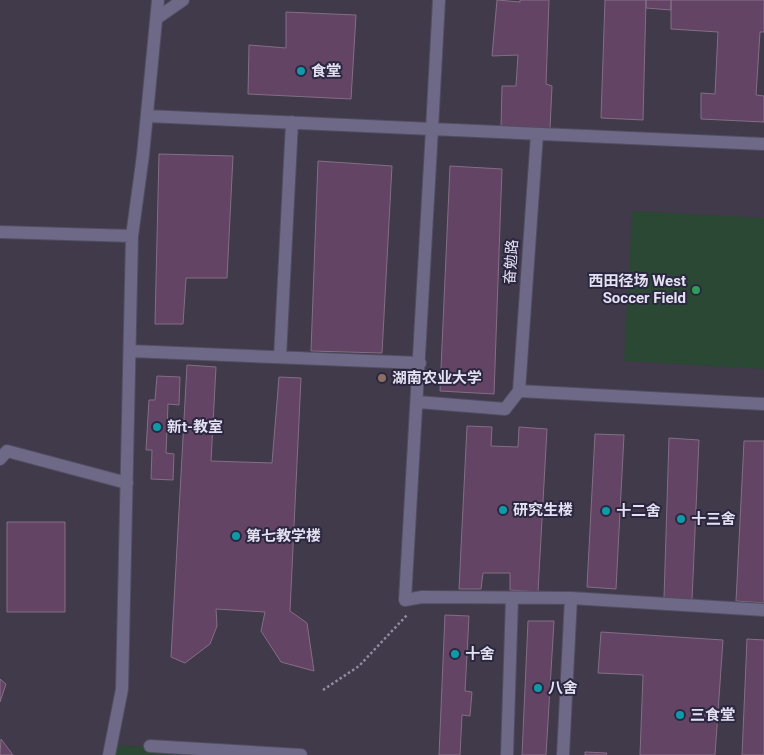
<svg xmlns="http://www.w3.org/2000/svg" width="764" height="755" font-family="Roboto,'Noto Sans SC',sans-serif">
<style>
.education{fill:#413a4a}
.green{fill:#2a4834}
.building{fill:#634465;stroke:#846e85}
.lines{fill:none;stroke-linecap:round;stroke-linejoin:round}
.minor-casing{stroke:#514d62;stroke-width:14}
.path{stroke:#908ca1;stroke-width:2.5;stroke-dasharray:2.5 2.5;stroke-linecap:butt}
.minor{stroke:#6e6986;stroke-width:12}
.culture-dot{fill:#0f9aa8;stroke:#2c2740;stroke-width:2}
.leisure-dot{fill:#2e9e5b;stroke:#2c2740;stroke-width:2}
.education-dot{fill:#8d6e63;stroke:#2c2740;stroke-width:2}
.labels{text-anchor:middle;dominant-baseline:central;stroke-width:4;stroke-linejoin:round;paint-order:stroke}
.poi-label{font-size:15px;font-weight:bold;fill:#e4e1f2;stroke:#2c2740;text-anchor:start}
.street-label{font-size:15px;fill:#e4e1f2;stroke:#2c2740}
</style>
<rect width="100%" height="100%" fill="#36314b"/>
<path class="education" d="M 0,0 L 764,0 L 764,755 L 0,755 Z"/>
<path class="green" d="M 632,211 L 764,218 L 764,369 L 624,361 Z
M 111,745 L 304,755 L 109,755 Z"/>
<path class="building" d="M 497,0 L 520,2 L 520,0 L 549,0 L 546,84 L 552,86 L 550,129 L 501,127 L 502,86 L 516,86 L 518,55 L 492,56 Z
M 605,0 L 646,0 L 643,120 L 601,118 Z
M 646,0 L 671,0 L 671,10 L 646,8 Z
M 671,0 L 764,0 L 764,32 L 760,32 L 756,95 L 764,96 L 764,122 L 701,119 L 701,93 L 715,94 L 718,32 L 671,29 Z
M 286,12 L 356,15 L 351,99 L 248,94 L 249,45 L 286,48 Z
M 159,154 L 233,156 L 227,278 L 186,278 L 183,324 L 155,324 Z
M 318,161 L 392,166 L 382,353 L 311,351 Z
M 450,166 L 502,169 L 494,394 L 440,391 Z
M 187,365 L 216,367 L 211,461 L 272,463 L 279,377 L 301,378 L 290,611 L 307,623 L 314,671 L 281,662 L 261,631 L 265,612 L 216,609 L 217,626 L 210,644 L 185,663 L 171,657 Z
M 157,376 L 180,377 L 179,405 L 168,404 L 166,453 L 174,454 L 173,480 L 151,479 L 152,450 L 146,450 L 149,400 L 155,400 Z
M 467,426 L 492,427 L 491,446 L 518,447 L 519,427 L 547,429 L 538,592 L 510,590 L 510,573 L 483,573 L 481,589 L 459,589 Z
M 595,434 L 624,435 L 616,589 L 587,587 Z
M 669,438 L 699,440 L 692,600 L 664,598 Z
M 744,441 L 764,441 L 764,603 L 736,601 Z
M 7,522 L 65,522 L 65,612 L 7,612 Z
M 445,615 L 469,616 L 465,691 L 472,692 L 470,716 L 462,715 L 460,755 L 439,755 Z
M 528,621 L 554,621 L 546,755 L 522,755 Z
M 601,632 L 723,640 L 715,755 L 640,755 L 643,675 L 598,673 Z
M 747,639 L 764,640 L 764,755 L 742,755 Z
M 0,679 L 6,684 L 0,702 Z
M 1,739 L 13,755 L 0,755 Z
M 585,752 L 607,753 L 606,755 L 585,755 Z"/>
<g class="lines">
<g class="minor-casing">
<path id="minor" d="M 439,0 L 432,129 L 764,144
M 157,18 L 183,0
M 147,116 L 432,129 L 405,600 L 422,597 L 571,598 L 764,610
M 0,232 L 132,236
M 130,351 L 420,363
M 280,357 L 292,122
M 519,391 L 537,134
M 418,402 L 505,409 L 519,391 L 764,404
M 0,459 L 7,451 L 127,483
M 150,746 L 301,755
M 109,755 L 122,689 L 132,236 L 143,155 L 158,0
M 507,755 L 512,598
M 563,755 L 571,598"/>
</g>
<path class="path" d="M 323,690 L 359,666 L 408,614"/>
<use href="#minor" class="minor"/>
</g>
<g class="culture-dot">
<circle cx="301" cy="71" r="5"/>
<circle cx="157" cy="427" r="5"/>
<circle cx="503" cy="510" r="5"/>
<circle cx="606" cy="511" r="5"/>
<circle cx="681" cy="519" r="5"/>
<circle cx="236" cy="536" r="5"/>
<circle cx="455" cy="654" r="5"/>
<circle cx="538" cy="688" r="5"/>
<circle cx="680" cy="715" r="5"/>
</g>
<circle class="leisure-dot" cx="696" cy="290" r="5"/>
<circle class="education-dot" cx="382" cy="378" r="5"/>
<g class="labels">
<g class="poi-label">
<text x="311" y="71">食堂</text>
<text x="686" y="281" text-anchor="end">西田径场 West<tspan x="686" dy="17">Soccer Field</tspan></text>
<text x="392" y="378">湖南农业大学</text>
<text x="167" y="427">新t-教室</text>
<text x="513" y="510">研究生楼</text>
<text x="616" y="511">十二舍</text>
<text x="691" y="519">十三舍</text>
<text x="246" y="536">第七教学楼</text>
<text x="465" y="654">十舍</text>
<text x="548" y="688">八舍</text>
<text x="690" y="715">三食堂</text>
</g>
<g class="street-label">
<text transform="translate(511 262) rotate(-86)">奋勉路</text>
</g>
</g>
</svg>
